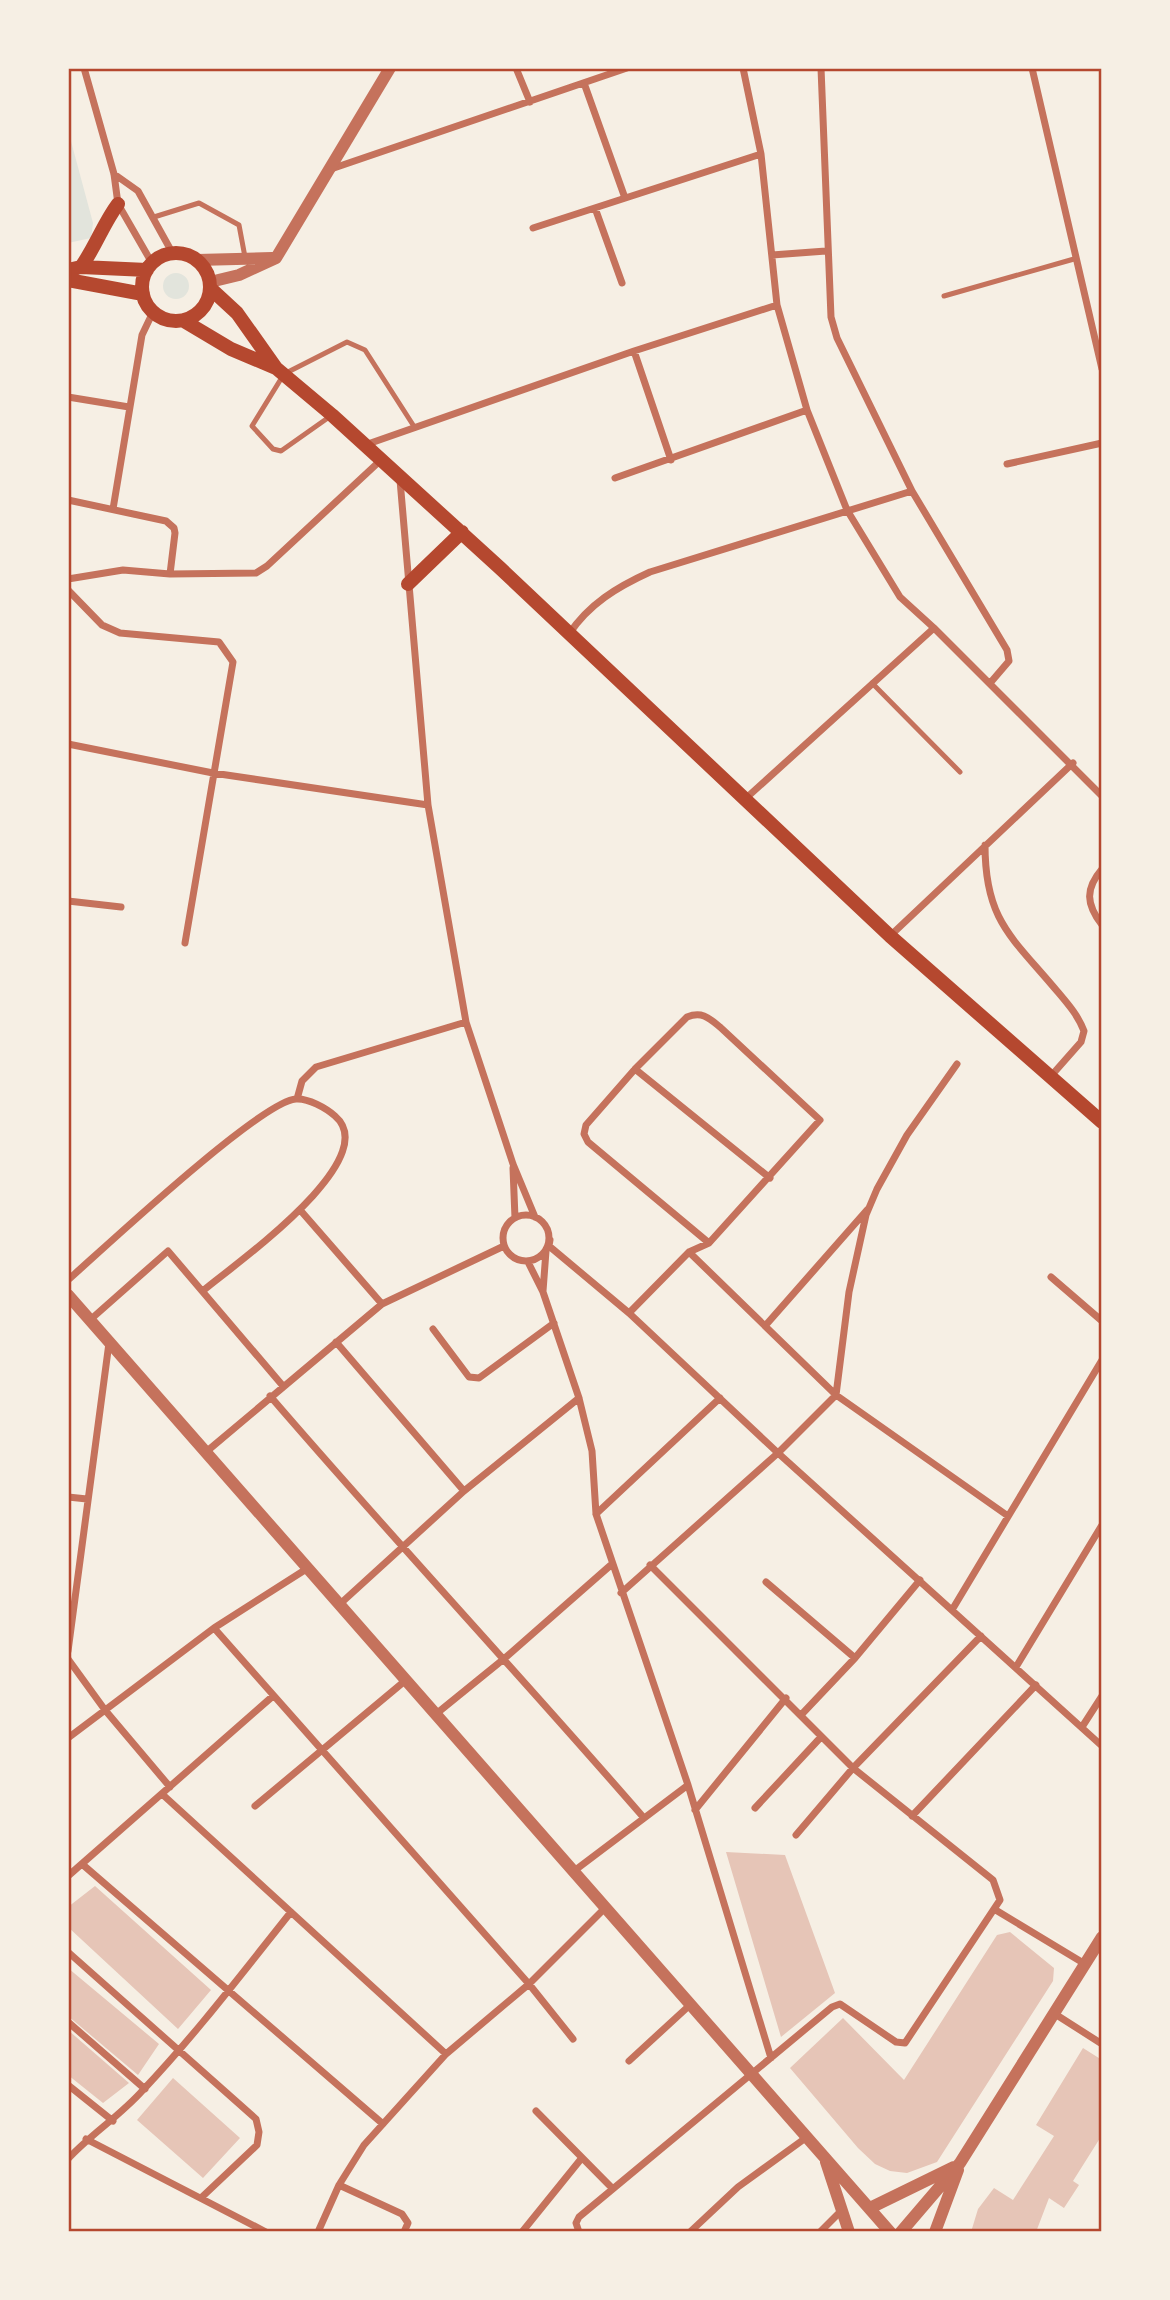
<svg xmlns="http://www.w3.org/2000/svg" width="1170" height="2300" font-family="'PT Sans',sans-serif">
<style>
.green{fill:#e2e4dc}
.building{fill:#e6c5b7}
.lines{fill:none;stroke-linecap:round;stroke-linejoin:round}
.service{stroke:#c5725c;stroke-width:5}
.minor{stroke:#c5725c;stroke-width:7}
.tertiary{stroke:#c5725c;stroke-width:12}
.secondary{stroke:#b5482f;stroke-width:14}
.neatline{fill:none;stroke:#b5482f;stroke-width:2.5}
</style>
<rect width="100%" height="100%" fill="#f6efe4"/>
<path class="green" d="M 68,130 L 93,223 L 91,238 L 68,243 Z
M163 286a13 13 0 1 1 26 0a13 13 0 1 1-26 0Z"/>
<path class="building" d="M 726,1852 L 785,1855 L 835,1993 L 781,2037 Z
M 95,1886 L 211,1990 L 178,2029 L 68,1927 L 68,1907 Z
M 1010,1932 L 1054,1968 L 1053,1981 L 937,2162 L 907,2173 L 890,2171 L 875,2164 L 858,2148 L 790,2068 L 843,2018 L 904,2080 L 997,1935 Z
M 68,1968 L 159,2044 L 138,2075 L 68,2016 Z
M 68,2030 L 129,2083 L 103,2103 L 68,2075 Z
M 1083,2048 L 1102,2060 L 1102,2135 L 1073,2181 L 1079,2185 L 1064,2208 L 1049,2198 L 1036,2232 L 971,2232 L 978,2209 L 994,2188 L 1013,2200 L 1054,2136 L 1036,2125 Z
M 173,2078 L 240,2138 L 203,2178 L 137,2120 Z"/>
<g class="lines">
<path class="service" d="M 154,217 L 199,203 L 239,225 L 245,257
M 944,296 L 1074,259
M 332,415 L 281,451 L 273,449 L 252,426 L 284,374 L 347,342 L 365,350 L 415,428
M 872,683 L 960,772"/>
<path class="minor" d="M 84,68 L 114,174 L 118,204 L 152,263
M 516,68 L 530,102
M 743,68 L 761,154 L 777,305 L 807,410 L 847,510 L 900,597 L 934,628 L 744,800
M 821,68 L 831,317 L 837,338 L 912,491 L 1007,650 L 1009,661 L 991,682
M 1032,68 L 1102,369
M 584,83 L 625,198
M 331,169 L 627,68
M 114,174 L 138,191 L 173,254
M 595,208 L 622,283
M 533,228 L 761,154
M 772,255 L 826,251
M 634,351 L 671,460
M 68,397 L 129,407
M 365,445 L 634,351 L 777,305
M 1007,464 L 1102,443
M 615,478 L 807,410
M 400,480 L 428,805 L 466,1022 L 513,1164 L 535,1217
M 68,500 L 166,521 L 174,528 L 175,533 L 170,574
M 113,509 L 142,335 L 153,312
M 68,579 L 123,570 L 170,574 L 256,573 L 267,566 L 382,459
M 68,590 L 102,625 L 120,633 L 219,642 L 233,662 L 185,943
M 934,628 L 1102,796
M 569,634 C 589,604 617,587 650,572 L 912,491
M 68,744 L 213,773 L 428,805
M 985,845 C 985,921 1012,937 1057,991 C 1067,1003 1078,1015 1084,1031 L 1081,1042 L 1051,1076
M 1102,869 C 1085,889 1086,904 1102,925
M 68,901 L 121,907
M 890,936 L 1073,763
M 635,1069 L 770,1178
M 297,1099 L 302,1081 L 316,1067 L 466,1022
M 513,1168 L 515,1218
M 301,1211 L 382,1304
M503 1238a23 23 0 1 1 46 0a23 23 0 1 1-46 0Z
M 550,1240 L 549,1246 L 629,1313 L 778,1453 L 1102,1746
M 689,1252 L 836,1395 L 1008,1516
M 528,1262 L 543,1292 L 579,1398 L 592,1451 L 596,1514 L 688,1785 L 771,2058
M 1051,1277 L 1102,1321
M 68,1280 C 103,1249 261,1101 296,1099 C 308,1098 326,1108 335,1116 C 385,1159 235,1264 204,1290
M 543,1291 L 546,1251
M 629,1313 L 689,1252 L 709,1243 L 820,1120 L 720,1027 C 709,1018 702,1011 687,1017 L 635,1069 L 586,1125 L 584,1134 L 588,1142 L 709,1243
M 90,1320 L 168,1251 L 283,1386
M 765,1326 L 867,1210
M 433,1329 L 469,1377 L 479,1378 L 554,1323
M 336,1342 L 464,1491
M 270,1396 C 393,1539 521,1676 644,1818
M 206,1452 L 382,1304 L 504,1246
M 68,1497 L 87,1499
M 596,1514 L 720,1398
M 766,1582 L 855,1658
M 621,1593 L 778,1453 L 836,1395 L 849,1292 L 866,1215 L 877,1189 L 907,1135 L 957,1064
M 340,1604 L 464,1491 L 579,1398
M 952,1610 L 1102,1360
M 214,1628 L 529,1984 L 573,2039
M 68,1651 L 109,1343
M 68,1659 L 105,1710 L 170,1787
M 1016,1667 L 1102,1525
M 436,1714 L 505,1658 L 612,1564
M 802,1714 L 855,1658 L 920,1580
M 1082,1727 L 1102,1696
M 68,1738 L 214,1628 L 308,1568
M 162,1794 L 446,2054
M 255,1806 L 406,1680
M 755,1808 L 821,1737
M 695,1810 L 786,1698
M 912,1816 L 1036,1685
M 796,1835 L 853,1768 L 981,1636
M 82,1864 L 383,2124
M 574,1871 L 688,1785
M 68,1876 L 273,1696
M 994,1909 L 1085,1964
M 68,1952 L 256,2119 L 259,2132 L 257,2145 L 202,2197
M 1055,2014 L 1102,2044
M 68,2022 L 145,2089
M 629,2061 L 691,2004
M 68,2085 L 113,2121
M 536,2111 L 612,2188
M 86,2139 L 266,2232
M 68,2159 C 91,2134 120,2116 143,2090 C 196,2034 243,1972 291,1912
M 339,2185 L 402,2214 L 408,2223 L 404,2232
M 318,2232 L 339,2185 L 364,2145 L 446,2054 L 529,1984 L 606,1907
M 522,2232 L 581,2159
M 579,2232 L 576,2223 L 579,2217 L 832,2007 L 840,2004 L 896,2042 L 905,2043 L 1000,1900 L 993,1880 L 853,1768 L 650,1565
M 690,2232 L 738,2187 L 807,2137
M 820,2232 L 842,2210"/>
<path class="tertiary" d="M 197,260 L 272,258
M 210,282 L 239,275 L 276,258 L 390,68
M 68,1295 L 890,2232
M 826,2162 L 849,2232
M 870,2208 L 954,2167
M 901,2232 L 960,2163 L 1102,1937
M 935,2232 L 958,2170"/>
<path class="secondary" d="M142 287a34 34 0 1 1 68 0a34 34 0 1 1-68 0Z
M 81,267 C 96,246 103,224 118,204
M 68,270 L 81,267 L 147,270
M 68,280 L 143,294
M 211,289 L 237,313 L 276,368
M 184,321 L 231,349 L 276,368 L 332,415 L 500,568 L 890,936 L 1102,1122
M 408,584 L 462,532"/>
</g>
<rect width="1170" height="2300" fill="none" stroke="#f6efe4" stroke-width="140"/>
<rect x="70" y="70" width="1030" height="2160" class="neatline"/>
</svg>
